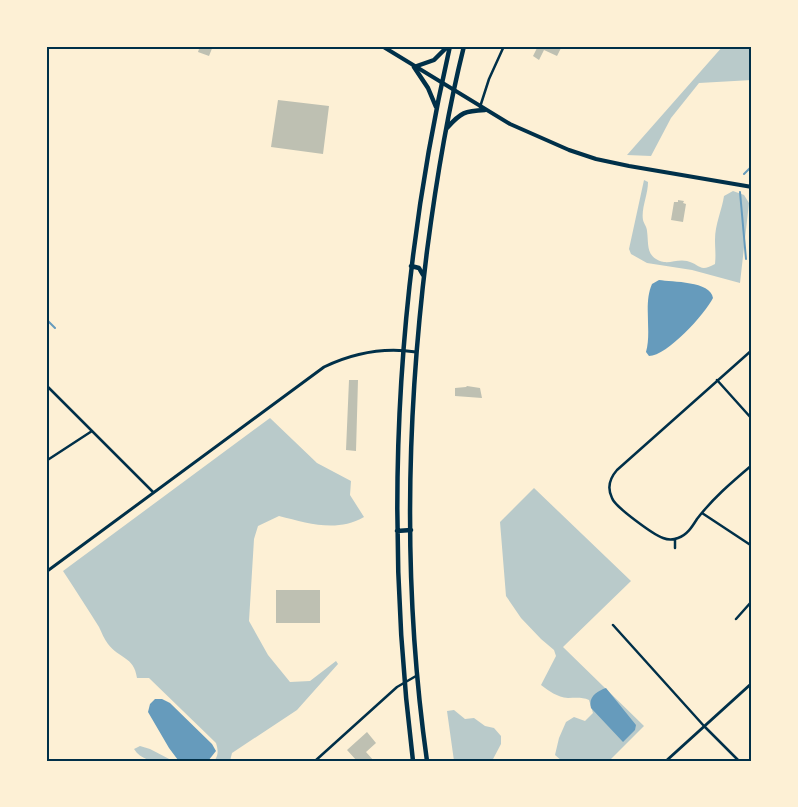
<svg xmlns="http://www.w3.org/2000/svg" width="798" height="807" font-family="Karla,sans-serif">
<style>
.green{fill:#b9caca}
.water{fill:#669bbc}
.lines{fill:none;stroke-linecap:round;stroke-linejoin:round}
.stream{stroke:#669bbc;stroke-width:2}
.building{fill:#bec0b2}
.minor{stroke:#003049;stroke-width:2.5}
.tertiary{stroke:#003049;stroke-width:3}
.secondary{stroke:#003049;stroke-width:4}
.trunk{stroke:#003049;stroke-width:4.5}
.neatline{fill:none;stroke:#003049;stroke-width:2}
</style>
<rect width="100%" height="100%" fill="#fdf0d5"/>
<path class="green" d="M 723,46 L 752,46 L 752,80 L 699,83 L 671,118 L 651,156 L 627,155 Z
M 644,180 L 648,182 C 648,195 641,208 643,220 C 644,224 647,227 647,231 C 649,244 645,258 664,262 C 671,263 679,259 687,261 C 700,264 699,273 715,264 C 716,254 715,249 715,240 C 715,224 722,210 724,196 L 733,191 L 744,195 L 749,203 L 740,283 L 692,270 L 647,263 L 631,254 L 629,249 Z
M 270,418 L 317,463 L 351,481 L 350,495 L 364,517 C 336,533 308,523 279,516 L 258,526 L 254,539 L 249,621 L 268,655 L 290,682 L 310,681 L 336,661 L 338,664 L 297,710 L 232,753 L 230,761 L 214,761 C 219,755 218,750 216,743 L 149,678 L 137,678 C 134,656 119,659 108,644 C 104,639 102,633 99,627 C 87,608 75,589 63,571 Z
M 534,488 L 631,581 L 563,647 L 644,726 L 609,761 L 562,761 L 555,755 L 559,738 L 566,722 L 574,717 L 585,721 L 593,713 L 589,700 C 582,697 576,698 568,698 C 557,697 549,691 541,685 L 556,656 L 554,650 L 541,639 L 521,618 L 506,596 L 500,522 Z
M 454,710 L 465,719 L 474,718 L 485,726 L 494,728 L 501,736 L 501,744 L 492,761 L 454,761 L 447,711 Z
M 140,746 L 150,749 L 173,761 C 158,761 143,763 134,749 Z"/>
<path class="water" d="M 659,280 C 672,282 711,281 713,298 C 705,314 667,356 649,356 L 646,352 C 652,331 643,304 652,284 Z
M 606,688 L 636,725 L 635,730 L 623,742 L 591,708 C 588,697 597,691 606,688 Z
M 155,699 L 162,699 L 170,703 L 212,744 L 216,751 L 208,761 L 178,760 L 169,748 L 148,712 L 150,704 Z"/>
<g class="lines">
<path class="stream" d="M 744,174 L 752,166
M 740,192 L 746,259
M 46,319 L 55,328"/>
</g>
<path class="building" d="M 196,46 L 213,46 L 209,56 L 198,52 L 199,49 L 196,48 Z
M 538,46 L 562,46 L 557,56 L 544,50 L 539,60 L 533,56 Z
M 278,100 L 329,106 L 323,154 L 271,147 Z
M 678,200 L 684,201 L 683,203 L 686,204 L 683,222 L 671,220 L 674,202 L 678,202 Z
M 349,380 L 358,380 L 356,451 L 346,450 Z
M 467,386 L 480,388 L 482,398 L 455,396 L 455,388 L 466,387 Z
M 276,590 L 320,590 L 320,623 L 276,623 Z
M 367,732 L 376,743 L 366,752 L 374,761 L 357,761 L 347,750 Z"/>
<g class="lines">
<path class="minor" d="M 480,107 L 489,79 L 504,46
M 752,350 L 617,470 C 610,478 607,488 612,498 C 615,507 654,535 663,538 C 668,540 673,540 678,538 C 687,535 692,527 697,519 C 713,498 732,482 752,465
M 717,380 L 752,419
M 46,385 L 153,492
M 46,461 L 92,431
M 702,513 L 752,546
M 675,539 L 675,548
M 736,619 L 752,601
M 613,625 L 704,726 L 739,761
M 315,761 L 397,687 L 416,676"/>
<path class="tertiary" d="M 46,572 L 324,367 C 353,353 384,347 416,352
M 666,761 L 752,683"/>
<path class="secondary" d="M 382,46 L 510,124 L 569,150 L 596,159 L 629,166 L 752,187"/>
<path class="trunk" d="M 436,107 L 428,88 L 414,67 L 434,60 L 448,46
M 447,128 C 461,112 465,111 485,110
M 411,266 L 419,268 L 423,275
M 397,531 L 411,530
M 413,761 C 383,520 396,283 450,46
M 427,761 C 403,592 406,419 427,251 C 436,182 447,114 464,46"/>
</g>
<rect width="798" height="807" fill="none" stroke="#fdf0d5" stroke-width="95"/>
<rect x="48" y="48" width="702" height="712" class="neatline"/>
</svg>
